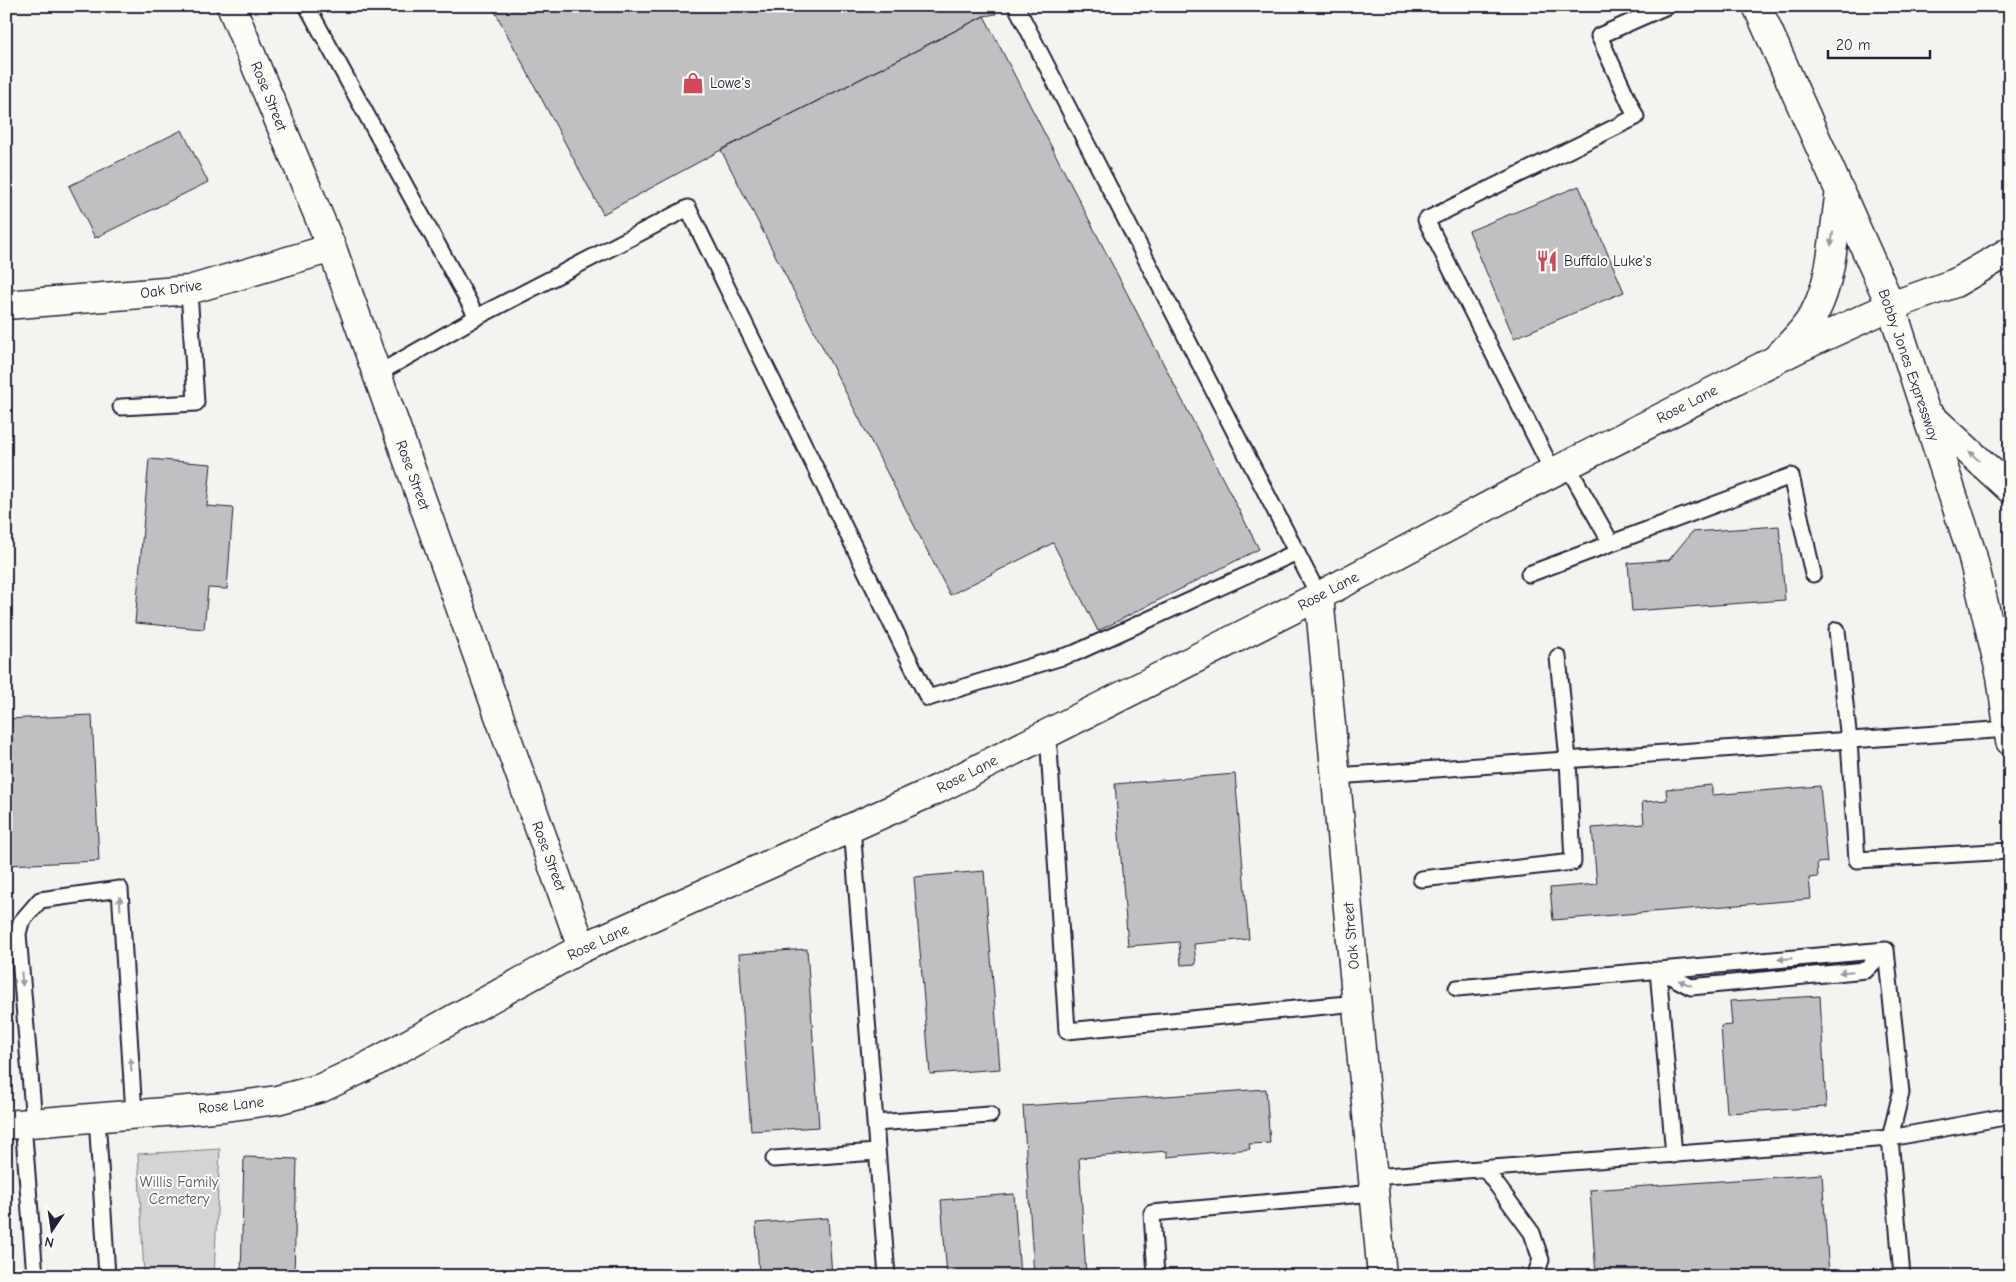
<svg xmlns="http://www.w3.org/2000/svg" width="2016" height="1282" font-family="'Comic Neue',sans-serif">
<style>
.green{fill:#d5d4d5;stroke:#7c7b88}
.building{fill:#c0bfc2;stroke:#22223b}
.lines{fill:none;stroke-linecap:round;stroke-linejoin:round}
.service-casing{stroke:#22223b;stroke-width:19}
.minor-casing{stroke:#22223b;stroke-width:31}
.primary-casing{stroke:#22223b;stroke-width:31}
.service{stroke:#fdfcf7;stroke-width:15}
.minor{stroke:#fdfcf7;stroke-width:28}
.primary{stroke:#fdfcf7;stroke-width:28}
.oneway{fill:#9a9aa2}
.labels{text-anchor:middle;dominant-baseline:central;stroke-width:4;stroke-linejoin:round;paint-order:stroke}
.poi-label{font-size:15px;fill:#22223b;stroke:#fdfcf7;text-anchor:start}
.street-label{font-size:15px;fill:#22223b;stroke:#fdfcf7}
.park-label{font-size:15px;fill:#585769;stroke:#fdfcf7}
</style>
<rect width="100%" height="100%" fill="#f4f3ef"/>
<filter id="ink" filterUnits="userSpaceOnUse"><feTurbulence type="fractalNoise" baseFrequency=".02" numOctaves="2"/><feDisplacementMap in="SourceGraphic" scale="10" xChannelSelector="R" yChannelSelector="G"/><feConvolveMatrix kernelMatrix="1 2 1 2 8 2 1 2 1" color-interpolation-filters="sRGB"/></filter>
<g filter="url(#ink)">
<path class="green" d="M 220,1149 L 214,1276 L 144,1276 L 138,1154 Z"/>
<path class="building" d="M 492,6 L 992,6 L 996,14 L 984,16 L 721,150 L 603,214 Z
M 984,16 L 1259,549 L 1098,631 L 1053,543 L 950,595 L 721,150 Z
M 182,130 L 208,182 L 95,238 L 69,186 Z
M 1579,186 L 1624,292 L 1514,338 L 1469,231 Z
M 149,459 L 211,464 L 207,506 L 233,508 L 227,589 L 208,588 L 204,629 L 135,623 Z
M 1779,526 L 1785,600 L 1632,611 L 1628,563 L 1669,560 L 1692,532 Z
M 92,715 L 99,861 L 6,865 L 6,719 Z
M 1235,774 L 1249,939 L 1194,944 L 1196,964 L 1181,965 L 1179,942 L 1128,946 L 1115,784 Z
M 1712,785 L 1712,795 L 1820,786 L 1827,862 L 1817,863 L 1818,877 L 1809,878 L 1811,899 L 1553,920 L 1550,888 L 1597,884 L 1592,828 L 1644,824 L 1642,802 L 1667,800 L 1666,789 Z
M 984,871 L 1000,1069 L 930,1074 L 914,877 Z
M 807,949 L 819,1127 L 751,1131 L 739,954 Z
M 1820,996 L 1826,1107 L 1727,1113 L 1721,1026 L 1732,1025 L 1730,1001 Z
M 1266,1089 L 1270,1143 L 1249,1144 L 1250,1149 L 1167,1157 L 1167,1151 L 1079,1158 L 1086,1276 L 1034,1276 L 1023,1106 Z
M 244,1157 L 297,1159 L 294,1276 L 241,1276 Z
M 1822,1174 L 1829,1275 L 1596,1276 L 1590,1190 Z
M 1014,1194 L 1020,1276 L 947,1276 L 941,1200 Z
M 828,1218 L 832,1276 L 759,1276 L 756,1223 Z"/>
<g class="lines">
<g class="service-casing">
<path id="service" d="M 307,6 L 477,317 L 377,374
M 1016,6 L 1319,596
M 477,317 L 688,208 L 928,698 L 1075,653 L 1297,552
M 121,407 L 196,403 L 189,290
M 1567,465 L 1611,543
M 1553,472 L 1426,220 L 1636,117 L 1599,36 L 1667,6
M 1529,574 L 1791,476 L 1813,574
M 1837,630 L 1849,741 L 1857,860 L 2010,851
M 1048,733 L 1067,1031 L 1357,1003
M 1336,776 L 2008,729
M 852,827 L 887,1276
M 1421,879 L 1573,862 L 1568,760 L 1558,657
M 1886,950 L 1901,1093 L 1890,1138 L 1902,1276
M 1658,970 L 1674,1155
M 1659,970 L 1691,987 L 1866,970 L 1886,950
M 1457,988 L 1886,950
M 97,1117 L 107,1276
M 34,1122 L 18,934 L 21,922 L 40,900 L 120,889 L 134,1114
M 23,1123 L 35,1276
M 875,1123 L 990,1115
M 774,1159 L 877,1152
M 1485,1169 L 1532,1233 L 1541,1260 L 1535,1276
M 1373,1177 L 1890,1138 L 2010,1116
M 1156,1276 L 1152,1213 L 1374,1193"/>
</g>
<g class="minor-casing">
<path id="minor" d="M 231,6 L 332,248 L 582,948
M 6,305 L 189,290 L 332,248
M 1319,596 L 1382,1276
M 6,1125 L 225,1107 L 277,1100 L 321,1088 L 368,1066 L 582,948 L 938,789 L 1319,596 L 1524,487 L 1797,349 L 1891,306 L 1955,283 L 2010,251"/>
</g>
<g class="primary-casing">
<path id="primary" d="M 1757,6 L 1891,306 L 1972,554 L 2001,676 L 2010,741
M 1774,361 C 1789,345 1806,330 1816,310 C 1833,277 1834,227 1840,191
M 1926,412 L 2010,489"/>
</g>
<use href="#service" class="service"/>
<use href="#minor" class="minor"/>
<use href="#primary" class="primary"/>
</g>
<defs><path id="oneway-solid" d="M-6-.8H1V-3.2L6.5 0L1 3.2V.8H-6Z" transform="scale(1.25)"/></defs>
<g class="oneway">
<use href="#oneway-solid" transform="translate(1832 239) rotate(99)"/>
<use href="#oneway-solid" transform="translate(1974 456) rotate(-137)"/>
<use href="#oneway-solid" transform="translate(120 903) rotate(-94)"/>
<use href="#oneway-solid" transform="translate(1785 959) rotate(175)"/>
<use href="#oneway-solid" transform="translate(1846 972) rotate(175)"/>
<use href="#oneway-solid" transform="translate(22 979) rotate(85)"/>
<use href="#oneway-solid" transform="translate(1685 983) rotate(-157)"/>
<use href="#oneway-solid" transform="translate(131 1065) rotate(-94)"/>
</g>
</g>
<defs>
<g id="shop-bare" transform="scale(1.725)"><path d="M-5-2.5h2.3a2.7 3.5 0 0 1 5.4 0H5L5.5 6h-11ZM-1.5-2.5h3a1.5 2.3 0 0 0-3 0Z" fill="#d1495b" stroke="#fdfcf7" stroke-width="2.5" paint-order="stroke"/></g>
<g id="restaurant-bare" transform="scale(1.725)"><path d="M-5-6h1v4h1v-4h1v4h1v-4h1v5L-1.5 .5V6h-2V.5L-5-1ZM5-6V6H3V1.5H1.5Q1.5-4 5-6Z" fill="#d1495b" stroke="#fdfcf7" stroke-width="2.5" paint-order="stroke"/></g>
</defs>
<g fill-rule="evenodd">
<use href="#shop-bare" x="693" y="83"/>
<use href="#restaurant-bare" x="1547" y="261"/>
</g>
<g class="labels">
<g class="poi-label">
<text x="710" y="83">Lowe's</text>
<text x="1564" y="261">Buffalo Luke's</text>
</g>
<g class="street-label">
<text transform="translate(269 96) rotate(68)">Rose Street</text>
<text transform="translate(171 289) rotate(-8)">Oak Drive</text>
<text transform="translate(1909 365) rotate(71)">Bobby Jones Expressway</text>
<text transform="translate(1687 404) rotate(-27)">Rose Lane</text>
<text transform="translate(413 475) rotate(70)">Rose Street</text>
<text transform="translate(1328 591) rotate(-28)">Rose Lane</text>
<text transform="translate(967 774) rotate(-27)">Rose Lane</text>
<text transform="translate(549 856) rotate(70)">Rose Street</text>
<text transform="translate(1351 936) rotate(-95)">Oak Street</text>
<text transform="translate(598 942) rotate(-25)">Rose Lane</text>
<text transform="translate(231 1105) rotate(-6)">Rose Lane</text>
</g>
<g class="park-label">
<text x="179" y="1182">Willis Family<tspan x="179" dy="17">Cemetery</tspan></text>
</g>
</g>
<rect width="2016" height="1282" fill="none" stroke="#fdfcf7" stroke-width="25"/>
<rect x="12" y="12" width="1991" height="1257" fill="none" stroke="#22223b" stroke-width="2" filter="url(#ink)"/>
<g transform="translate(52 1230) rotate(193)" stroke="#fdfcf7" stroke-width="4" paint-order="stroke">
<path d="M0-4L9 19L0 12L-9 19Z" fill="#22223b"/>
<text y="-8" font-size="14" font-weight="bold" text-anchor="middle" fill="#22223b">N</text>
</g>
<path d="M1828 50v8h102v-8" fill="none" stroke="#22223b" stroke-width="2.5"/>
<text x="1836" y="50" font-size="15" fill="#22223b" stroke="#fdfcf7" stroke-width="4" paint-order="stroke">20 m</text>
</svg>
